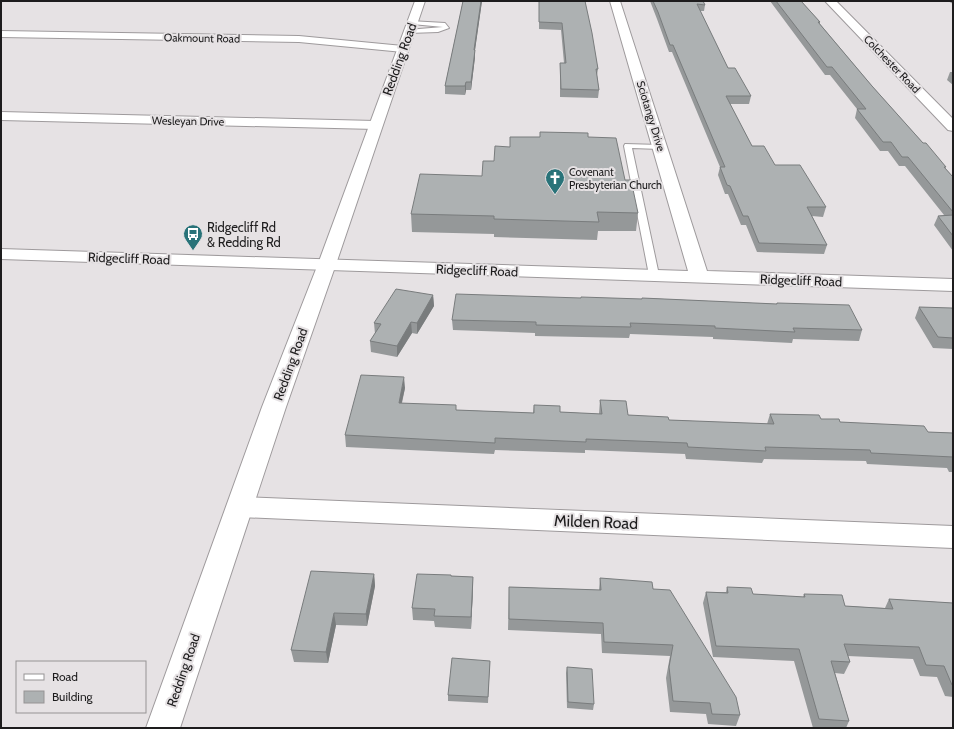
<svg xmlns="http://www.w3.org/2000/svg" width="954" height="729" font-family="Cabin,sans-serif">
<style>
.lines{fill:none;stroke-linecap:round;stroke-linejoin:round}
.lane-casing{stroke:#9e9a9c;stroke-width:2}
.street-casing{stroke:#9e9a9c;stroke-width:2}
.secondary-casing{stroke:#9e9a9c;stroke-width:2}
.lane{fill:#fff;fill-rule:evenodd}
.street{fill:#fff;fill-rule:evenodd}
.secondary{fill:#fff;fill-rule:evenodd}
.wall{fill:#959899}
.shaded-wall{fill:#797c7d}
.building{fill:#adb1b2;stroke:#797c7d}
.labels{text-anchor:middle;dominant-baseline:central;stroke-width:4;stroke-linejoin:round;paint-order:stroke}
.far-street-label{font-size:11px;fill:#1d1c1d;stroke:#e6e2e4}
.far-poi-label{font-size:11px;fill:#1d1c1d;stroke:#e6e2e4;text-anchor:start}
.street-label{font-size:13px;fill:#1d1c1d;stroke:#e6e2e4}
.poi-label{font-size:13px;fill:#1d1c1d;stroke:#e6e2e4;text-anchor:start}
.near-street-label{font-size:16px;fill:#1d1c1d;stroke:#e6e2e4}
</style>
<rect width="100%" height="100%" fill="#e6e2e4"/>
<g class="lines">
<g class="lane-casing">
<path id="lane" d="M 410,21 L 445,23 L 449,28 L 438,32 L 409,33 L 407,32 L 407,30 L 443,27 L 412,24 L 410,23 Z
M 625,144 L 660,145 L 664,147 L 660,149 L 632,148 L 659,275 L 654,278 L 649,275 L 624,146 Z"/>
</g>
<g class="street-casing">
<path id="street" d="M 610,1 L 620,1 L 707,271 L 953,279 L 953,291 L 1,259 L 1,249 L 688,271 Z
M 825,1 L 836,1 L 953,119 L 953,131 L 948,130 Z
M 1,31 L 299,36 L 403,46 L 407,47 L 409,49 L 407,51 L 403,52 L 299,42 L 1,37 Z
M 1,112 L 375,121 L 380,122 L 382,125 L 380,128 L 375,129 L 1,120 Z
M 240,497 L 953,526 L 953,548 L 240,517 L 231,514 L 227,507 L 231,500 Z"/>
</g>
<g class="secondary-casing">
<path id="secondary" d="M 415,1 L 425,1 L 336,264 L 286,407 L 180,728 L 146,728 L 262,407 L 318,264 Z"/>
</g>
<use href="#lane" class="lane"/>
<use href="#street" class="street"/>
<use href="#secondary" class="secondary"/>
</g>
<path class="wall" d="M 463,1 L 482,1 L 475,50 L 475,57 L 471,90 L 466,90 L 465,95 L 445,94 L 445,86 Z
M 539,1 L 585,1 L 598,69 L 597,75 L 599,90 L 598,98 L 560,97 L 560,63 L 564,63 L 561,30 L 539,29 Z
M 650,1 L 703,1 L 705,5 L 704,11 L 700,11 L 728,68 L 751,96 L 749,104 L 730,104 L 752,146 L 826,207 L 823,217 L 812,216 L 827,245 L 824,254 L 757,252 L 746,225 L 741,225 L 728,194 L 725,194 L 718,175 L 720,167 L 672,52 L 669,52 L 657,19 Z
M 770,1 L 801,1 L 820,22 L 820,24 L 872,86 L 923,143 L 946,167 L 945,168 L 953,177 L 953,251 L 934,225 L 938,216 L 944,215 L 905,166 L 899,166 L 888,151 L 880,151 L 855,118 L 857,109 L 830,75 L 825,75 Z
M 948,1 L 953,1 L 953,4 Z
M 950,72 L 953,72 L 953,85 L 947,80 Z
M 540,132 L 588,137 L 625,180 L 638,213 L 636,231 L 598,231 L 597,240 L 494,237 L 494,234 L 412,232 L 411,214 L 482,176 L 494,161 L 510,147 L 540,137 Z
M 433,295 L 434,306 L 417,334 L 412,333 L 397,357 L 371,352 L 370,341 L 375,334 L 374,323 Z
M 581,298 L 642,299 L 642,298 L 776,304 L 777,303 L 862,330 L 859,341 L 793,339 L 792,343 L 713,339 L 713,337 L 630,334 L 629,338 L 535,336 L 535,333 L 453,330 L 452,320 Z
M 919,307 L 953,310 L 953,349 L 933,348 L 915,318 Z
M 405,388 L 402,403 L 456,410 L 533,413 L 534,405 L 560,412 L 599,414 L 600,400 L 628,415 L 669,420 L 767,424 L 770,414 L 821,419 L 840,422 L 928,432 L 953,433 L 953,472 L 949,472 L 947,468 L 867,464 L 866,461 L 764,459 L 762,463 L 686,459 L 685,454 L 585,450 L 585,453 L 495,450 L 494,454 L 346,447 L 345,435 Z
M 374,574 L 375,586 L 367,626 L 336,625 L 328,663 L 294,662 L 291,650 Z
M 451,576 L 473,577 L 473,589 L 471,629 L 435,627 L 434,621 L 413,620 L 412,608 Z
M 600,578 L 653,589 L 740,715 L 736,726 L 708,724 L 706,714 L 670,712 L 666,678 L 670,656 L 602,653 L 601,634 L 508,630 L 509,587 L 599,590 Z
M 727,587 L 753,594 L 803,597 L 804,594 L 845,606 L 885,608 L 889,599 L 953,603 L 953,697 L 945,696 L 937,677 L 920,676 L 913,659 L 848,656 L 850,662 L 844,674 L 835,673 L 849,721 L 846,728 L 813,728 L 794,661 L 713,657 L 703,603 L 706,592 L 726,592 Z
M 490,661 L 488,703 L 448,701 L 448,695 Z
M 567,667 L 594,704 L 593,710 L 567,708 L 566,673 Z"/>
<path class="shaded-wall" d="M 481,1 L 482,1 L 474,57 L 474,50 Z
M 475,50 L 475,57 L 471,90 L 471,82 Z
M 466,82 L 466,90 L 465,95 L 465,86 Z
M 433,295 L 434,306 L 417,334 L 417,323 Z
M 411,322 L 412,333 L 397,357 L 397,346 Z
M 404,377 L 405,388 L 399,414 L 399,403 Z
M 374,574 L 375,586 L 367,626 L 366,614 Z
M 473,577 L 473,589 L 471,629 L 471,617 Z
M 334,613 L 336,625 L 328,663 L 326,652 Z"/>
<path class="building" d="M 463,1 L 481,1 L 474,50 L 475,50 L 471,82 L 466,82 L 465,86 L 445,86 Z
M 539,1 L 585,1 L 592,33 L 598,69 L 596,69 L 599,90 L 561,89 L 560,63 L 566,63 L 562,23 L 539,22 Z
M 653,1 L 703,1 L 705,5 L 697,4 L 728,68 L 735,68 L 751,96 L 726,96 L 752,146 L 764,146 L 775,165 L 800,165 L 826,207 L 807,207 L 827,245 L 759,243 L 748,216 L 743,216 L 730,186 L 727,185 L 720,167 L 725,167 L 673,45 L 670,45 L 658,12 Z
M 776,1 L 801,1 L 820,22 L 818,22 L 872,86 L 923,143 L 926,143 L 946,167 L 944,167 L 953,177 L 953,212 L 908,157 L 902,157 L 891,142 L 883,142 L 857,109 L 866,109 L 832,67 L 827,67 Z
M 540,132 L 588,133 L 588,137 L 616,138 L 625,180 L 631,180 L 638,213 L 597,212 L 599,222 L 494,219 L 494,216 L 411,214 L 420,174 L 482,176 L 483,161 L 494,161 L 495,146 L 510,147 L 510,137 L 540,137 Z
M 953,215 L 953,236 L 938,216 Z
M 396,289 L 433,295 L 417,323 L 411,322 L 397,346 L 370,341 L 381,324 L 374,323 Z
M 456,294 L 581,298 L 581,297 L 642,299 L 642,298 L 777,304 L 777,303 L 849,305 L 862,330 L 793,328 L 795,332 L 715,328 L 715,326 L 630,323 L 631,327 L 536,325 L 536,322 L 452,320 Z
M 919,307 L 952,308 L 953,310 L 953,338 L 938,337 Z
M 361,375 L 404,377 L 399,403 L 456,405 L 456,410 L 534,413 L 534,405 L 560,406 L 560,412 L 602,414 L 600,400 L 626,401 L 628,415 L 668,417 L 669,420 L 774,424 L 770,414 L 819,415 L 821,419 L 839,419 L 840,422 L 924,426 L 928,432 L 953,433 L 953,457 L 871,453 L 870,450 L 765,447 L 766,451 L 688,447 L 687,443 L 586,439 L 586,442 L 495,438 L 495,443 L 345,435 Z
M 311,571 L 374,574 L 366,614 L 334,613 L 326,652 L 291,650 Z
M 417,574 L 451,575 L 451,576 L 473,577 L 471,617 L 434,616 L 435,609 L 412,608 Z
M 600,578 L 652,582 L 653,589 L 670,590 L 736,697 L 740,715 L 712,714 L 710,703 L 673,701 L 669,667 L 673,645 L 604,642 L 603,623 L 509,619 L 509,587 L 601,590 Z
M 727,587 L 751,588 L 753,594 L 805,597 L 804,594 L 842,595 L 845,606 L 893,609 L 889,599 L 953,603 L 953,685 L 952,685 L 944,666 L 926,665 L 919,647 L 844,644 L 850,662 L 831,661 L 849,721 L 819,719 L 799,649 L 716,646 L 706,592 L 728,593 Z
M 452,658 L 490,661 L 488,697 L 448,695 Z
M 567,667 L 592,669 L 594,704 L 568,702 Z"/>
<defs>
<g id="church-pin" transform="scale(1)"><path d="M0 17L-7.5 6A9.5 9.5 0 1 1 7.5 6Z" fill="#297379" stroke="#e6e2e4"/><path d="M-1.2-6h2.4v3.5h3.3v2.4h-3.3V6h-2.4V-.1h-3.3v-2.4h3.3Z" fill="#fff"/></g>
<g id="bus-pin" transform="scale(1)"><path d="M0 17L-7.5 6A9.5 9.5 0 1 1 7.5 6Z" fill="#297379" stroke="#e6e2e4"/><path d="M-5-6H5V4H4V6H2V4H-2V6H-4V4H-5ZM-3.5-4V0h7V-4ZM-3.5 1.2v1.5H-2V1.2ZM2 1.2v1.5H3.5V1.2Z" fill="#fff"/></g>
</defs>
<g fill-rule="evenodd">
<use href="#church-pin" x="555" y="178"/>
<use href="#bus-pin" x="193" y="234"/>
</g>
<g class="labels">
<g class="far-street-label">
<text transform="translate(202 38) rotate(1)">Oakmount Road</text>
<text transform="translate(892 64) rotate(46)">Colchester Road</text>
<text transform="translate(651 116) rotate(73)">Sciotangy Drive</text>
<text transform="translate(188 121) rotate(1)">Wesleyan Drive</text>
</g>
<g class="far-poi-label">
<text x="569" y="172">Covenant<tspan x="569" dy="13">Presbyterian Church</tspan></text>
</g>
<g class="street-label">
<text transform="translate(399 59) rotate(-70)">Redding Road</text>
<text transform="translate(129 258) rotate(2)">Ridgecliff Road</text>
<text transform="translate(477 270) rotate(2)">Ridgecliff Road</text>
<text transform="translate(801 280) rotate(2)">Ridgecliff Road</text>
<text transform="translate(290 364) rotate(-70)">Redding Road</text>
<text transform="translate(183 670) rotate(-71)">Redding Road</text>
</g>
<g class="poi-label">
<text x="207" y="227">Ridgecliff Rd<tspan x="207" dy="15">&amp; Redding Rd</tspan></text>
</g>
<g class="near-street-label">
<text transform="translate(596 522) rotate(2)">Milden Road</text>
</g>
</g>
<rect width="954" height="729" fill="none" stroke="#1d1c1d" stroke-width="4"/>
<rect x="16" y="661" width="130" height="52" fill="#e6e2e4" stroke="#969394"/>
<rect x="24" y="674" width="20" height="6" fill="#ffffff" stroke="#969394"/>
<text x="52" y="681" font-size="12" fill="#1d1c1d">Road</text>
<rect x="24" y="691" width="20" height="12" fill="#adb1b2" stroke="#969394"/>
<text x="52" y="701" font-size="12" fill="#1d1c1d">Building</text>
</svg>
